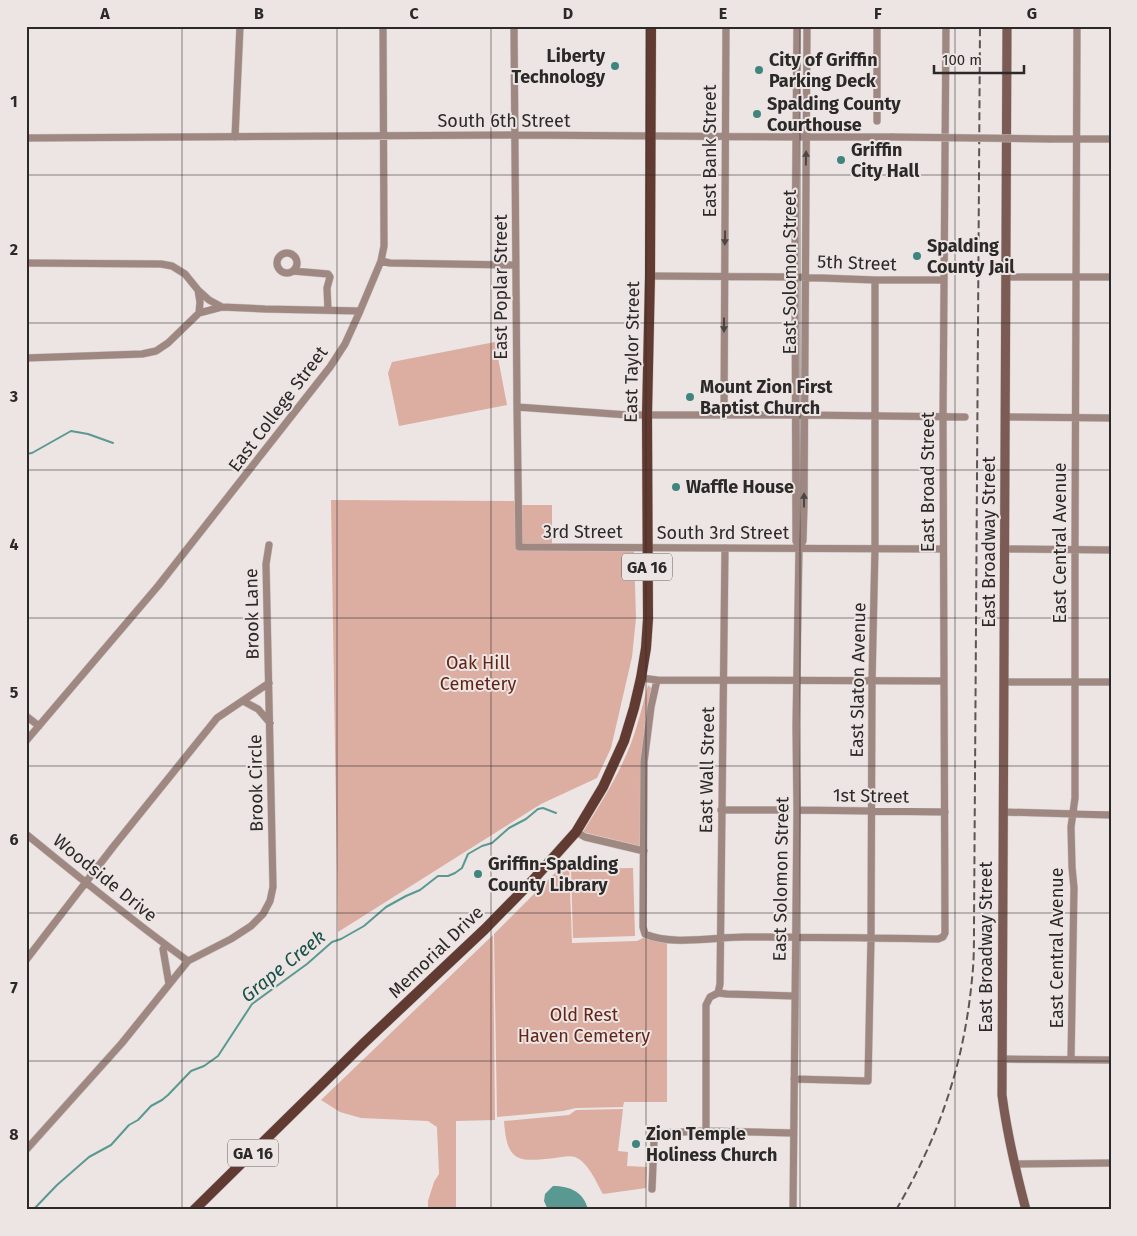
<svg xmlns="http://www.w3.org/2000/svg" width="1137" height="1236" font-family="'Fira Sans',sans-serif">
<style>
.green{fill:#dcada1}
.water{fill:#5a9991}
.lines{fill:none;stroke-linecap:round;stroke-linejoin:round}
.stream{stroke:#5a9991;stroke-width:2}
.street-casing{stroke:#c9c3c2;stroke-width:8}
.secondary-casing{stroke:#c9c3c2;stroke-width:10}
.primary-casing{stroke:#c9c3c2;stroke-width:11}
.street{stroke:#9f8882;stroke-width:7}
.secondary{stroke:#7b5b53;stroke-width:9}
.primary{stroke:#613b32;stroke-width:10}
.rail{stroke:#5a5655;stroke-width:2;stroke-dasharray:8 4;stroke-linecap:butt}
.street-bridge-casing{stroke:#c9c3c2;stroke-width:8;stroke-linecap:butt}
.street-bridge{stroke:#9f8882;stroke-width:7}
.oneway{fill:#4e4644}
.grid{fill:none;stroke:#2c2929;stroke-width:1;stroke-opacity:0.55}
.poi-dot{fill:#3f857d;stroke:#ece5e3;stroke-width:2}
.labels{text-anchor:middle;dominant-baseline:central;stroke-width:4;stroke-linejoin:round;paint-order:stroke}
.shield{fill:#ece5e3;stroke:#666161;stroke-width:1}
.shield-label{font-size:16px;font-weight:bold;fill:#2c2929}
.poi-label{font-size:18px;font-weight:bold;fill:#2c2929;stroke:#ece5e3;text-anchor:start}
.street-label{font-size:18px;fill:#2c2929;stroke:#ece5e3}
.park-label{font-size:18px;fill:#632315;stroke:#ece5e3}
.water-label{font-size:19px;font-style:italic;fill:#19504a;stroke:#ece5e3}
.neatline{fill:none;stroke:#2c2929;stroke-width:2}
.grid-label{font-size:16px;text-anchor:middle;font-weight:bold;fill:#2c2929}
</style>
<rect width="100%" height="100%" fill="#ece5e3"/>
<path class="green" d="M 495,342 L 507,405 L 399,426 L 388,373 L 392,362 Z
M 331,500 L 514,501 L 515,505 L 552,505 L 552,550 L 634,551 L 636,618 L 632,657 L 611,748 L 597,778 L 541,804 L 338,932 Z
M 648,685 L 651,688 L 645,723 L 641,758 L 640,846 L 583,832 C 597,809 612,786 623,762 C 635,738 641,711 648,685 Z
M 564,864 L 569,864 L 572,943 L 637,941 L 645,937 L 667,943 L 667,1102 L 624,1102 L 623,1107 L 576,1108 L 563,1111 L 497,1117 L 494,934 Z
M 633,868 L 635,936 L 573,938 L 571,869 Z
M 493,935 L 495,1120 L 456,1121 L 456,1207 L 466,1210 L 428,1210 L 428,1201 L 434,1182 L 439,1174 L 437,1127 L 428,1121 L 361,1118 L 340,1112 L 321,1100 Z
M 623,1109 L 618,1151 L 628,1152 L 627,1166 L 647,1167 L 646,1188 L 603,1194 C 596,1182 589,1163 575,1157 C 569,1155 561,1157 555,1158 C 518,1162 507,1163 504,1121 L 569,1115 L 576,1110 Z"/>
<path class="water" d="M 553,1186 C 570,1186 584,1192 588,1210 L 548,1210 L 544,1201 L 545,1194 Z"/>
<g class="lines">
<path class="stream" d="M 26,454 L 32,453 L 71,431 L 88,434 L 113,443
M 33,1210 L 57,1185 L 89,1157 L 111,1145 L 129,1125 L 138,1120 L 151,1106 L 162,1100 L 168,1095 L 191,1071 L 204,1066 L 218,1056 L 252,1004 L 307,964 L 332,942 L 341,939 L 364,926 L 386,907 L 406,896 L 420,890 L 438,876 L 448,876 L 455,873 L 462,868 L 468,854 L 482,846 L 492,843 L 509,828 L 526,819 L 538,809 L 543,808 L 556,813"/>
<g class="street-casing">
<path id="street" d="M 514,26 L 517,407 L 519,547 L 943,549
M 877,26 L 877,121
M 235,137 L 240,26
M 26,138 L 515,135 L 802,137 L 893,137
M 1049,139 L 1111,139
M277 263a10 10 0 1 1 20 0a10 10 0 1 1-20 0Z
M 381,261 L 390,263 L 515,265
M 26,263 L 161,264 L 172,266 L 185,274 L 198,290 L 200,302 L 199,313
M 293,271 L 328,274 L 330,277 L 327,288 L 328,310
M 650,276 L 795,277 L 875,280 L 944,280
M 1006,277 L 1111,277
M 198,290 L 209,300 L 222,307
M 26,358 L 142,354 L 156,351 L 168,343 L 199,313 L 222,307 L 265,309 L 360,311
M 517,407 L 628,415 L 804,415 L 965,417
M 724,416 L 726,26
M 1006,417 L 1111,418
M 799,548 L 803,541 L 804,506 L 807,26
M 1006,549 L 1111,550
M 641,678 L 657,680 L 944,681
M 657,680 L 651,707 L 644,762 L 643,927 L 645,934 C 672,946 715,937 744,937 C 809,937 873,938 938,939 L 943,937 L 945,933 L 943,417 L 946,26
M 1005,682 L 1111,682
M 243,701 L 258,709 L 270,723
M 26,716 L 39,726
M 26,741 L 158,586 L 330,367 L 345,344 L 360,311 L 381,261 L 384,246 L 383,26
M 721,810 L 786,810
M 797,810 L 945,812
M 1003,812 L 1111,815
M 576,832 L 585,837 L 644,851
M 26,834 C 79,877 132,921 188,961
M 165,945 L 163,949 L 169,984
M 26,960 L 113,847 L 217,718 L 269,683
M 718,993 L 720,984 L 725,548
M 718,993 L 727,994 L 794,996
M 1002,1059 L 1111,1060
M 1071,1059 L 1074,888 L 1072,867 L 1071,827 L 1075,798 L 1075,550 L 1077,26
M 794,1079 L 868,1081 L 871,938 L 872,681 L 875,548 L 875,280
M 706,1131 L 706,1005 L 710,997 L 718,993
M 26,1150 L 122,1043 L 188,961 L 231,939 L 251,926 L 263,914 L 270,901 L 273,887 L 266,564 L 269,545
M 1014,1164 L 1111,1163
M 652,1189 L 654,1140 L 655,1135 L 660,1133 L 706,1131 L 793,1133
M 793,1210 L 797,810 L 796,726 L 799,548 L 796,541 L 795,265 L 797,26"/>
</g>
<g class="secondary-casing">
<path id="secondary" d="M 1007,26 C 1006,383 1004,739 1002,1095 C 1007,1134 1016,1172 1026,1210"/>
</g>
<g class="primary-casing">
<path id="primary" d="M 194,1210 L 365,1042 L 485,929 L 533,880 L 576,832 L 603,787 L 624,741 L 634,708 L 641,678 L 646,648 L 648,619 L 647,415 L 650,276 L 651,26"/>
</g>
<use href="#street" class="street"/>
<use href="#secondary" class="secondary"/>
<use href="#primary" class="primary"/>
<path class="rail" d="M 896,1210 C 939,1137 964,1064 972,979 C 974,962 974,944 974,926 L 980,26"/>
<g class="street-bridge-casing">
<path id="street-bridge" d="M 893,137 L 1049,139"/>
</g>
<use href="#street-bridge" class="street-bridge"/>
</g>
<defs><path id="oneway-solid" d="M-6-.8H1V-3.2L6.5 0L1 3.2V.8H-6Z" transform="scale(1.25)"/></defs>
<g class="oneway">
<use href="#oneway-solid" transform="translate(806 158) rotate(-89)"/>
<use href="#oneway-solid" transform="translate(725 238) rotate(91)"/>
<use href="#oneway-solid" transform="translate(724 325) rotate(90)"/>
<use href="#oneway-solid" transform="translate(804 500) rotate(-90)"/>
</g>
<path class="grid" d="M 182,26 L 182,1210M 337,26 L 337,1210M 491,26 L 491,1210M 646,26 L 646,1210M 800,26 L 800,1210M 955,26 L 955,1210M 26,175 L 1111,175M 26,323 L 1111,323M 26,470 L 1111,470M 26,618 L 1111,618M 26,766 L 1111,766M 26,913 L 1111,913M 26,1061 L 1111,1061"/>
<g class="poi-dot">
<circle cx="615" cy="66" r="5"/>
<circle cx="759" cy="70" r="5"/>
<circle cx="757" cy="114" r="5"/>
<circle cx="841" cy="160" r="5"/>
<circle cx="917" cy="256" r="5"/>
<circle cx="690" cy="397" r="5"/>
<circle cx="676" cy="487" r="5"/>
<circle cx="478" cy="874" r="5"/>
<circle cx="636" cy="1144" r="5"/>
</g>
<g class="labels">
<g class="shield">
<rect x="622" y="553.5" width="50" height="27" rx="4"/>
<rect x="228" y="1139.5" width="50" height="27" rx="4"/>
</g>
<g class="shield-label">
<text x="647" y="567">GA 16</text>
<text x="253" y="1153">GA 16</text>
</g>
<g class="poi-label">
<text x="605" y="56" text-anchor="end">Liberty<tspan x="605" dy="21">Technology</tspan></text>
<text x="769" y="60">City of Griffin<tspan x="769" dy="21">Parking Deck</tspan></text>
<text x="767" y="104">Spalding County<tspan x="767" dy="21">Courthouse</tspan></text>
<text x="851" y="150">Griffin<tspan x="851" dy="21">City Hall</tspan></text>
<text x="927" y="246">Spalding<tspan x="927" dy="21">County Jail</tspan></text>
<text x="700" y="387">Mount Zion First<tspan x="700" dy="21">Baptist Church</tspan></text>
<text x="686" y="487">Waffle House</text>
<text x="488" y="864">Griffin-Spalding<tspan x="488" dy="21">County Library</tspan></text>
<text x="646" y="1134">Zion Temple<tspan x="646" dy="21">Holiness Church</tspan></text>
</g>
<g class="street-label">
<text x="504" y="121">South 6th Street</text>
<text transform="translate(710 151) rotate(-90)">East Bank Street</text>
<text transform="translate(857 263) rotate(2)">5th Street</text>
<text transform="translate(790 272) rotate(-90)">East Solomon Street</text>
<text transform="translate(501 287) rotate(-90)">East Poplar Street</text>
<text transform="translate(632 352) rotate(-89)">East Taylor Street</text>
<text transform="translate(278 409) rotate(-53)">East College Street</text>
<text transform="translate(928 482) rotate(-90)">East Broad Street</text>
<text x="583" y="532">3rd Street</text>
<text x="723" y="533">South 3rd Street</text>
<text transform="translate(989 542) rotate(-90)">East Broadway Street</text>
<text transform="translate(1060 543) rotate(-90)">East Central Avenue</text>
<text transform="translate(252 614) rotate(-91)">Brook Lane</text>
<text transform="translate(858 680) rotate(-89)">East Slaton Avenue</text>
<text transform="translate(707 770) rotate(-89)">East Wall Street</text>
<text transform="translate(256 783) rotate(-91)">Brook Circle</text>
<text transform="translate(871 796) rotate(1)">1st Street</text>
<text transform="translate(105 878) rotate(39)">Woodside Drive</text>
<text transform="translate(781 879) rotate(-89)">East Solomon Street</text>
<text transform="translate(986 947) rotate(-90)">East Broadway Street</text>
<text transform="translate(1057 948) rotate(-90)">East Central Avenue</text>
<text transform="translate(436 952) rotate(-44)">Memorial Drive</text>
</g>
<g class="park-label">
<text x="478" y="663">Oak Hill<tspan x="478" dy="21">Cemetery</tspan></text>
<text x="584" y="1015">Old Rest<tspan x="584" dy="21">Haven Cemetery</tspan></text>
</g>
<g class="water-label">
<text transform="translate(283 966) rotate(-39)">Grape Creek</text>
</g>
</g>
<rect width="1137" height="1236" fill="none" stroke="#ece5e3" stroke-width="55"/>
<path d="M934 65v8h90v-8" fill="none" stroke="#2c2929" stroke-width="2.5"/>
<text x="942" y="65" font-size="15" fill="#2c2929" stroke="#ece5e3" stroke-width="4" paint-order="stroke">100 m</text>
<rect x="28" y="28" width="1082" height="1180" class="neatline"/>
<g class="grid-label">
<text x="105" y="19">A</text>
<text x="259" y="19">B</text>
<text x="414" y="19">C</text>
<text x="568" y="19">D</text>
<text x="723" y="19">E</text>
<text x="878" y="19">F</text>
<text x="1032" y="19">G</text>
<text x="14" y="107">1</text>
<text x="14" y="255">2</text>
<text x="14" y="402">3</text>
<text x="14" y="550">4</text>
<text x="14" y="698">5</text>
<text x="14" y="845">6</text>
<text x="14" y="993">7</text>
<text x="14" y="1140">8</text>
</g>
</svg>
